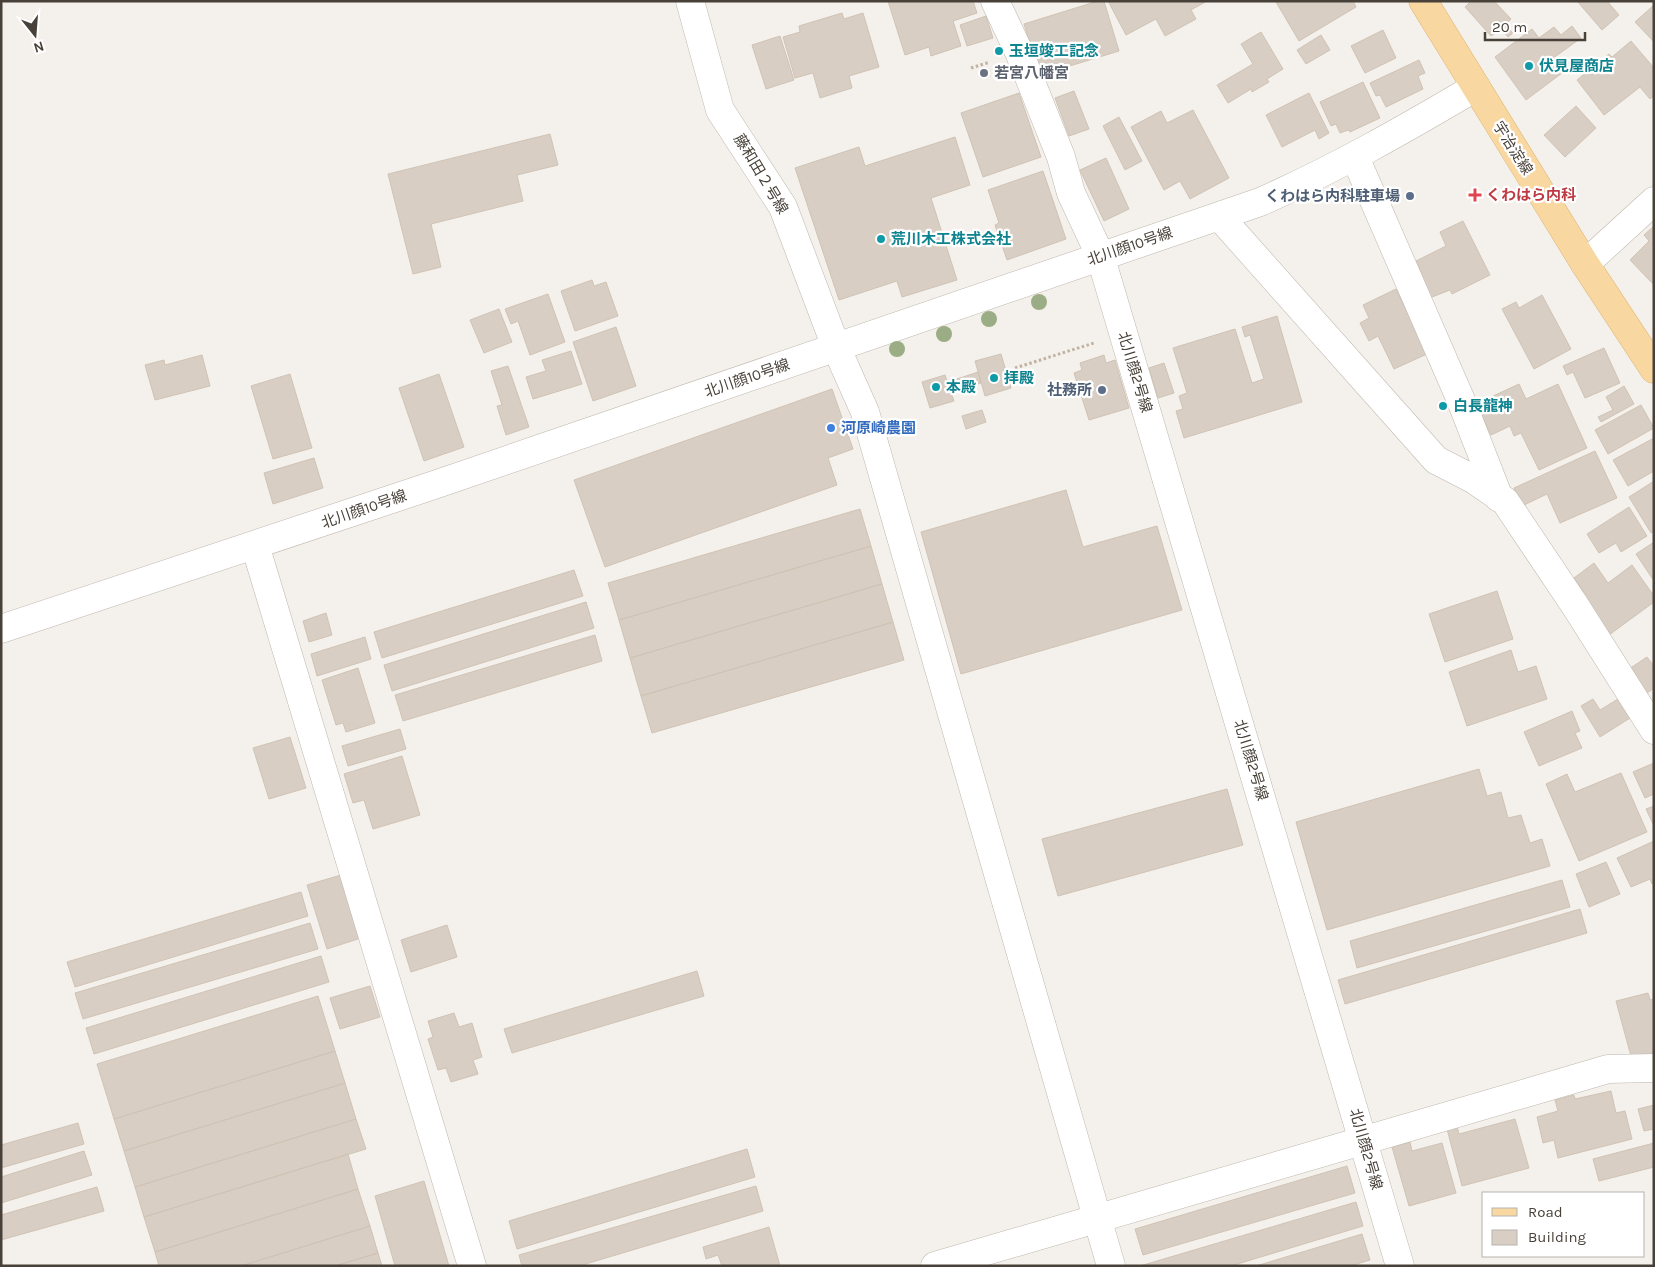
<svg xmlns="http://www.w3.org/2000/svg" width="1655" height="1267" font-family="Karla,'Noto Sans JP',sans-serif">
<style>
.building{fill:#d8cec4;stroke:#d0c3b4}
.lines{fill:none;stroke-linecap:round;stroke-linejoin:round}
.minor-casing{stroke:#bfb7ad;stroke-width:29}
.major-casing{stroke:#ddb370;stroke-width:29}
.path{stroke:#c0b2a0;stroke-width:3;stroke-dasharray:2.5 2.5;stroke-linecap:butt}
.minor{stroke:#fff;stroke-width:28}
.major{stroke:#f8d8a0;stroke-width:28}
.tree{fill:#9aad84}
.culture-dot{fill:#0f9aa8;stroke:#fff;stroke-width:2}
.worship-dot{fill:#6b7280;stroke:#fff;stroke-width:2}
.health-dot{fill:#e0444e;stroke:#fff;stroke-width:2}
.service-dot{fill:#5c6f8a;stroke:#fff;stroke-width:2}
.shop-dot{fill:#3f7fe0;stroke:#fff;stroke-width:2}
.labels{text-anchor:middle;dominant-baseline:central;stroke-width:4.5;stroke-linejoin:round;paint-order:stroke}
.culture-label{font-size:15px;font-weight:bold;fill:#0d838f;stroke:#fff;text-anchor:start}
.worship-label{font-size:15px;font-weight:bold;fill:#5b616d;stroke:#fff;text-anchor:start}
.street-label{font-size:15px;fill:#484139;stroke:#fff}
.health-label{font-size:15px;font-weight:bold;fill:#be3a42;stroke:#fff;text-anchor:start}
.service-label{font-size:15px;font-weight:bold;fill:#4e5e75;stroke:#fff;text-anchor:end}
.shop-label{font-size:15px;font-weight:bold;fill:#366cbe;stroke:#fff;text-anchor:start}
</style>
<rect width="100%" height="100%" fill="#f4f0eb"/>
<path class="building" d="M 888,1 L 973,1 L 977,13 L 953,21 L 961,46 L 931,56 L 929,47 L 905,55 Z
M 1098,1 L 1104,1 L 1119,51 L 1040,75 L 1024,24 Z
M 1108,1 L 1207,1 L 1191,10 L 1196,19 L 1165,36 L 1156,19 L 1126,35 Z
M 1278,1 L 1353,1 L 1356,7 L 1299,41 L 1276,2 Z
M 1471,1 L 1494,1 L 1511,19 L 1505,25 L 1513,33 L 1508,37 L 1501,29 L 1491,36 L 1465,7 Z
M 1577,1 L 1607,1 L 1619,15 L 1602,30 Z
M 1654,5 L 1654,42 L 1635,22 Z
M 842,13 L 844,19 L 863,13 L 879,67 L 849,76 L 852,88 L 820,98 L 813,73 L 795,78 L 783,37 L 800,32 L 799,26 Z
M 986,16 L 993,38 L 967,46 L 960,25 Z
M 1572,26 L 1581,38 L 1552,59 L 1562,73 L 1526,100 L 1495,57 L 1532,29 L 1539,38 L 1554,27 L 1561,35 Z
M 1383,30 L 1396,58 L 1365,73 L 1351,46 Z
M 1261,32 L 1283,69 L 1267,79 L 1269,82 L 1252,92 L 1251,89 L 1228,103 L 1217,85 L 1253,64 L 1241,44 Z
M 1321,35 L 1330,50 L 1306,64 L 1297,50 Z
M 780,36 L 794,80 L 766,89 L 752,45 Z
M 1631,41 L 1654,68 L 1654,96 L 1650,99 L 1640,87 L 1604,115 L 1577,80 L 1609,54 L 1612,57 Z
M 1419,60 L 1425,73 L 1418,76 L 1423,89 L 1386,107 L 1380,95 L 1376,96 L 1370,83 Z
M 1363,82 L 1380,118 L 1350,132 L 1348,130 L 1340,133 L 1336,124 L 1331,126 L 1320,102 Z
M 1074,91 L 1089,129 L 1069,136 L 1055,98 Z
M 1019,93 L 1041,157 L 983,177 L 961,113 Z
M 1309,93 L 1329,133 L 1319,139 L 1315,130 L 1282,147 L 1266,115 Z
M 1576,106 L 1596,128 L 1565,157 L 1544,135 Z
M 1193,110 L 1229,178 L 1190,199 L 1180,181 L 1164,190 L 1131,127 L 1161,111 L 1167,123 Z
M 1119,117 L 1142,161 L 1125,170 L 1103,126 Z
M 550,134 L 558,165 L 517,175 L 523,201 L 431,224 L 441,267 L 413,274 L 388,174 Z
M 955,137 L 970,185 L 931,198 L 957,280 L 902,297 L 897,281 L 839,300 L 795,168 L 859,147 L 865,166 Z
M 1106,158 L 1129,209 L 1104,221 L 1080,170 Z
M 1043,171 L 1066,239 L 1007,260 L 995,225 L 999,223 L 988,190 Z
M 1463,221 L 1490,275 L 1452,294 L 1450,290 L 1427,299 L 1415,274 L 1421,271 L 1416,261 L 1446,246 L 1440,232 Z
M 1654,226 L 1654,285 L 1630,260 L 1649,241 L 1644,235 Z
M 592,280 L 594,286 L 606,282 L 618,316 L 575,331 L 561,291 Z
M 1396,289 L 1427,354 L 1394,369 L 1378,336 L 1369,341 L 1360,323 L 1369,318 L 1363,305 Z
M 548,294 L 565,342 L 530,355 L 518,321 L 511,324 L 505,309 Z
M 1542,295 L 1571,349 L 1534,369 L 1502,309 L 1516,302 L 1519,308 Z
M 499,309 L 512,342 L 484,353 L 470,320 Z
M 1277,316 L 1302,402 L 1184,438 L 1176,411 L 1183,409 L 1179,396 L 1187,393 L 1173,348 L 1235,329 L 1252,383 L 1264,379 L 1250,335 L 1245,337 L 1242,327 Z
M 616,327 L 636,386 L 593,401 L 573,342 Z
M 1604,348 L 1620,383 L 1585,398 L 1573,372 L 1567,375 L 1563,366 Z
M 571,351 L 582,384 L 533,399 L 526,377 L 546,371 L 542,360 Z
M 1001,354 L 1011,388 L 985,396 L 975,361 Z
M 202,355 L 210,386 L 155,400 L 145,365 L 164,360 L 165,365 Z
M 1104,355 L 1106,363 L 1115,360 L 1129,408 L 1089,420 L 1074,373 L 1082,370 L 1080,363 Z
M 1164,363 L 1174,393 L 1158,398 L 1149,368 Z
M 508,366 L 529,427 L 506,435 L 497,406 L 502,405 L 491,371 Z
M 978,372 L 981,383 L 951,392 L 948,382 Z
M 290,374 L 312,448 L 273,459 L 251,386 Z
M 439,374 L 464,447 L 424,461 L 399,388 Z
M 945,375 L 954,401 L 930,408 L 922,382 Z
M 1519,384 L 1526,399 L 1558,384 L 1587,448 L 1539,470 L 1521,433 L 1514,436 L 1510,426 L 1491,435 L 1476,404 Z
M 1624,386 L 1634,404 L 1601,422 L 1598,417 L 1613,410 L 1606,397 Z
M 832,389 L 853,449 L 828,458 L 837,485 L 605,567 L 574,480 Z
M 1641,405 L 1654,428 L 1608,454 L 1595,430 Z
M 982,410 L 986,422 L 966,429 L 962,416 Z
M 1654,438 L 1654,471 L 1628,486 L 1613,460 Z
M 1595,451 L 1617,498 L 1560,523 L 1547,494 L 1522,506 L 1514,488 Z
M 314,458 L 323,488 L 273,504 L 264,473 Z
M 1654,481 L 1654,531 L 1651,533 L 1629,497 Z
M 1066,490 L 1083,547 L 1157,526 L 1182,610 L 961,674 L 921,532 Z
M 1629,507 L 1647,536 L 1621,552 L 1616,543 L 1599,553 L 1587,534 Z
M 860,509 L 871,546 L 619,620 L 608,583 Z
M 1654,542 L 1654,581 L 1636,554 Z
M 871,546 L 882,584 L 630,658 L 619,620 Z
M 1594,563 L 1608,583 L 1632,565 L 1654,596 L 1654,602 L 1609,635 L 1585,602 L 1589,599 L 1574,578 Z
M 574,570 L 583,596 L 382,658 L 374,632 Z
M 882,584 L 893,622 L 641,696 L 630,658 Z
M 1497,591 L 1513,639 L 1445,662 L 1429,614 Z
M 586,602 L 594,628 L 392,691 L 384,665 Z
M 326,613 L 332,635 L 309,642 L 303,621 Z
M 893,622 L 904,660 L 652,733 L 641,696 Z
M 595,635 L 602,661 L 403,721 L 395,695 Z
M 365,637 L 371,659 L 317,676 L 311,654 Z
M 1511,650 L 1518,672 L 1536,666 L 1547,699 L 1467,726 L 1449,672 Z
M 1647,657 L 1654,666 L 1654,688 L 1643,696 L 1626,671 Z
M 358,668 L 375,723 L 346,732 L 343,723 L 336,725 L 322,680 Z
M 1593,699 L 1600,710 L 1618,699 L 1630,718 L 1600,737 L 1581,706 Z
M 1572,711 L 1580,731 L 1575,733 L 1582,748 L 1539,766 L 1524,732 Z
M 400,729 L 406,749 L 348,766 L 342,746 Z
M 290,737 L 306,788 L 269,799 L 253,748 Z
M 402,756 L 420,815 L 373,829 L 364,800 L 353,803 L 344,774 Z
M 1654,763 L 1654,794 L 1645,798 L 1633,772 Z
M 1479,769 L 1487,796 L 1501,792 L 1508,818 L 1521,815 L 1530,843 L 1542,839 L 1550,866 L 1327,930 L 1296,822 Z
M 1621,773 L 1647,832 L 1579,861 L 1546,784 L 1567,774 L 1575,792 Z
M 1227,789 L 1243,845 L 1058,896 L 1042,839 Z
M 1654,806 L 1654,826 L 1646,809 Z
M 1654,841 L 1654,883 L 1652,884 L 1650,879 L 1631,887 L 1617,858 Z
M 1606,862 L 1620,894 L 1589,907 L 1576,874 Z
M 341,875 L 361,938 L 327,949 L 307,885 Z
M 1562,880 L 1570,907 L 1357,968 L 1350,941 Z
M 301,892 L 308,916 L 75,987 L 67,962 Z
M 1580,909 L 1587,933 L 1345,1004 L 1338,980 Z
M 310,923 L 318,949 L 83,1019 L 75,993 Z
M 447,925 L 457,957 L 411,972 L 401,940 Z
M 321,956 L 329,982 L 94,1054 L 86,1028 Z
M 697,971 L 704,996 L 512,1053 L 504,1029 Z
M 370,986 L 380,1017 L 340,1029 L 330,998 Z
M 1648,993 L 1650,1000 L 1654,999 L 1654,1054 L 1632,1060 L 1616,1001 Z
M 318,996 L 335,1051 L 114,1119 L 97,1064 Z
M 454,1013 L 459,1027 L 472,1023 L 482,1057 L 473,1060 L 478,1074 L 451,1082 L 446,1068 L 438,1070 L 428,1039 L 433,1037 L 428,1021 Z
M 335,1051 L 345,1083 L 124,1151 L 114,1119 Z
M 345,1083 L 356,1119 L 135,1187 L 124,1151 Z
M 1611,1091 L 1616,1113 L 1625,1111 L 1632,1139 L 1558,1158 L 1554,1140 L 1543,1143 L 1537,1117 L 1558,1111 L 1555,1100 L 1574,1095 L 1575,1099 Z
M 1654,1105 L 1654,1129 L 1644,1131 L 1638,1109 Z
M 356,1119 L 366,1149 L 144,1217 L 135,1187 Z
M 1515,1119 L 1529,1168 L 1462,1186 L 1447,1129 L 1457,1126 L 1459,1134 Z
M 78,1123 L 84,1144 L 1,1168 L 1,1145 Z
M 1410,1142 L 1412,1151 L 1442,1143 L 1456,1193 L 1409,1206 L 1392,1147 Z
M 1654,1143 L 1654,1167 L 1599,1181 L 1593,1159 Z
M 747,1149 L 755,1177 L 517,1249 L 509,1221 Z
M 84,1151 L 92,1175 L 1,1203 L 1,1177 Z
M 348,1154 L 358,1189 L 155,1252 L 144,1217 Z
M 1347,1166 L 1355,1193 L 1143,1255 L 1135,1229 Z
M 424,1181 L 449,1266 L 395,1266 L 375,1196 Z
M 756,1186 L 763,1211 L 579,1266 L 522,1266 L 519,1255 Z
M 97,1187 L 104,1211 L 1,1240 L 1,1215 Z
M 358,1189 L 370,1226 L 241,1266 L 159,1266 L 155,1252 Z
M 1356,1202 L 1363,1226 L 1231,1266 L 1140,1266 Z
M 370,1226 L 378,1253 L 335,1266 L 241,1266 Z
M 769,1227 L 780,1266 L 722,1266 L 718,1255 L 706,1259 L 703,1247 Z
M 1362,1234 L 1370,1260 L 1350,1266 L 1256,1266 Z
M 378,1253 L 382,1266 L 335,1266 Z"/>
<g class="lines">
<g class="minor-casing">
<path id="minor" d="M 690,1 L 720,110 L 783,207 L 836,347 L 865,412 L 1111,1266
M 995,1 L 1019,52 L 1061,157 L 1071,193 L 1100,255 L 1400,1266
M 1355,157 L 1460,398 L 1499,498
M 1219,216 L 1436,460 L 1473,479 L 1505,501 L 1576,607 L 1654,730
M 1585,264 L 1654,201
M 255,545 L 472,1266
M 1,629 L 434,485 L 1260,202 C 1335,169 1405,129 1476,87
M 935,1266 L 1608,1069 L 1654,1068"/>
</g>
<g class="major-casing">
<path id="major" d="M 1423,1 L 1585,264 L 1654,369"/>
</g>
<path class="path" d="M 971,68 L 990,62
M 1015,368 L 1094,343"/>
<use href="#minor" class="minor"/>
<use href="#major" class="major"/>
</g>
<g class="tree">
<circle cx="1039" cy="302" r="8"/>
<circle cx="989" cy="319" r="8"/>
<circle cx="944" cy="334" r="8"/>
<circle cx="897" cy="349" r="8"/>
</g>
<g class="culture-dot">
<circle cx="999" cy="51" r="5"/>
<circle cx="1529" cy="66" r="5"/>
<circle cx="881" cy="239" r="5"/>
<circle cx="994" cy="378" r="5"/>
<circle cx="936" cy="387" r="5"/>
<circle cx="1443" cy="406" r="5"/>
</g>
<circle class="worship-dot" cx="984" cy="73" r="5"/>
<path class="health-dot" d="M1472.5 187.5h5v5h5v5h-5v5h-5v-5h-5v-5h5z"/>
<g class="service-dot">
<circle cx="1410" cy="196" r="5"/>
<circle cx="1102" cy="390" r="5"/>
</g>
<circle class="shop-dot" cx="831" cy="428" r="5"/>
<g class="labels">
<g class="culture-label">
<text x="1009" y="51">玉垣竣工記念</text>
<text x="1539" y="66">伏見屋商店</text>
<text x="891" y="239">荒川木工株式会社</text>
<text x="1004" y="378">拝殿</text>
<text x="946" y="387">本殿</text>
<text x="1453" y="406">白長龍神</text>
</g>
<g class="worship-label">
<text x="994" y="73">若宮八幡宮</text>
</g>
<g class="street-label">
<text transform="translate(1513 148) rotate(58)">宇治淀線</text>
<text transform="translate(761 174) rotate(59)">藤和田２号線</text>
<text transform="translate(1130 246) rotate(-19)">北川顔10号線</text>
<text transform="translate(1135 372) rotate(73)">北川顔2号線</text>
<text transform="translate(747 378) rotate(-19)">北川顔10号線</text>
<text transform="translate(364 509) rotate(-19)">北川顔10号線</text>
<text transform="translate(1251 760) rotate(73)">北川顔2号線</text>
<text transform="translate(1366 1149) rotate(74)">北川顔2号線</text>
</g>
<g class="health-label">
<text x="1486" y="195">くわはら内科</text>
</g>
<g class="service-label">
<text x="1400" y="196">くわはら内科駐車場</text>
<text x="1092" y="390">社務所</text>
</g>
<g class="shop-label">
<text x="841" y="428">河原崎農園</text>
</g>
</g>
<rect width="1655" height="1267" fill="none" stroke="#484139" stroke-width="5"/>
<rect x="1482" y="1192" width="162" height="65" fill="#ffffff" stroke="#b6b3b0"/>
<rect x="1492" y="1208" width="25" height="8" fill="#f8d8a0" stroke="#b6b3b0"/>
<text x="1528" y="1217" font-size="15" fill="#484139">Road</text>
<rect x="1492" y="1230" width="25" height="15" fill="#d8cec4" stroke="#b6b3b0"/>
<text x="1528" y="1242" font-size="15" fill="#484139">Building</text>
<g transform="translate(35 35) rotate(163)" stroke="#ffffff" stroke-width="4" paint-order="stroke">
<path d="M0-4L9 19L0 12L-9 19Z" fill="#484139"/>
<text y="-8" font-size="14" font-weight="bold" text-anchor="middle" fill="#484139">N</text>
</g>
<path d="M1485 32v8h100v-8" fill="none" stroke="#484139" stroke-width="2.5"/>
<text x="1492" y="32" font-size="15" fill="#484139" stroke="#ffffff" stroke-width="4" paint-order="stroke">20 m</text>
</svg>
